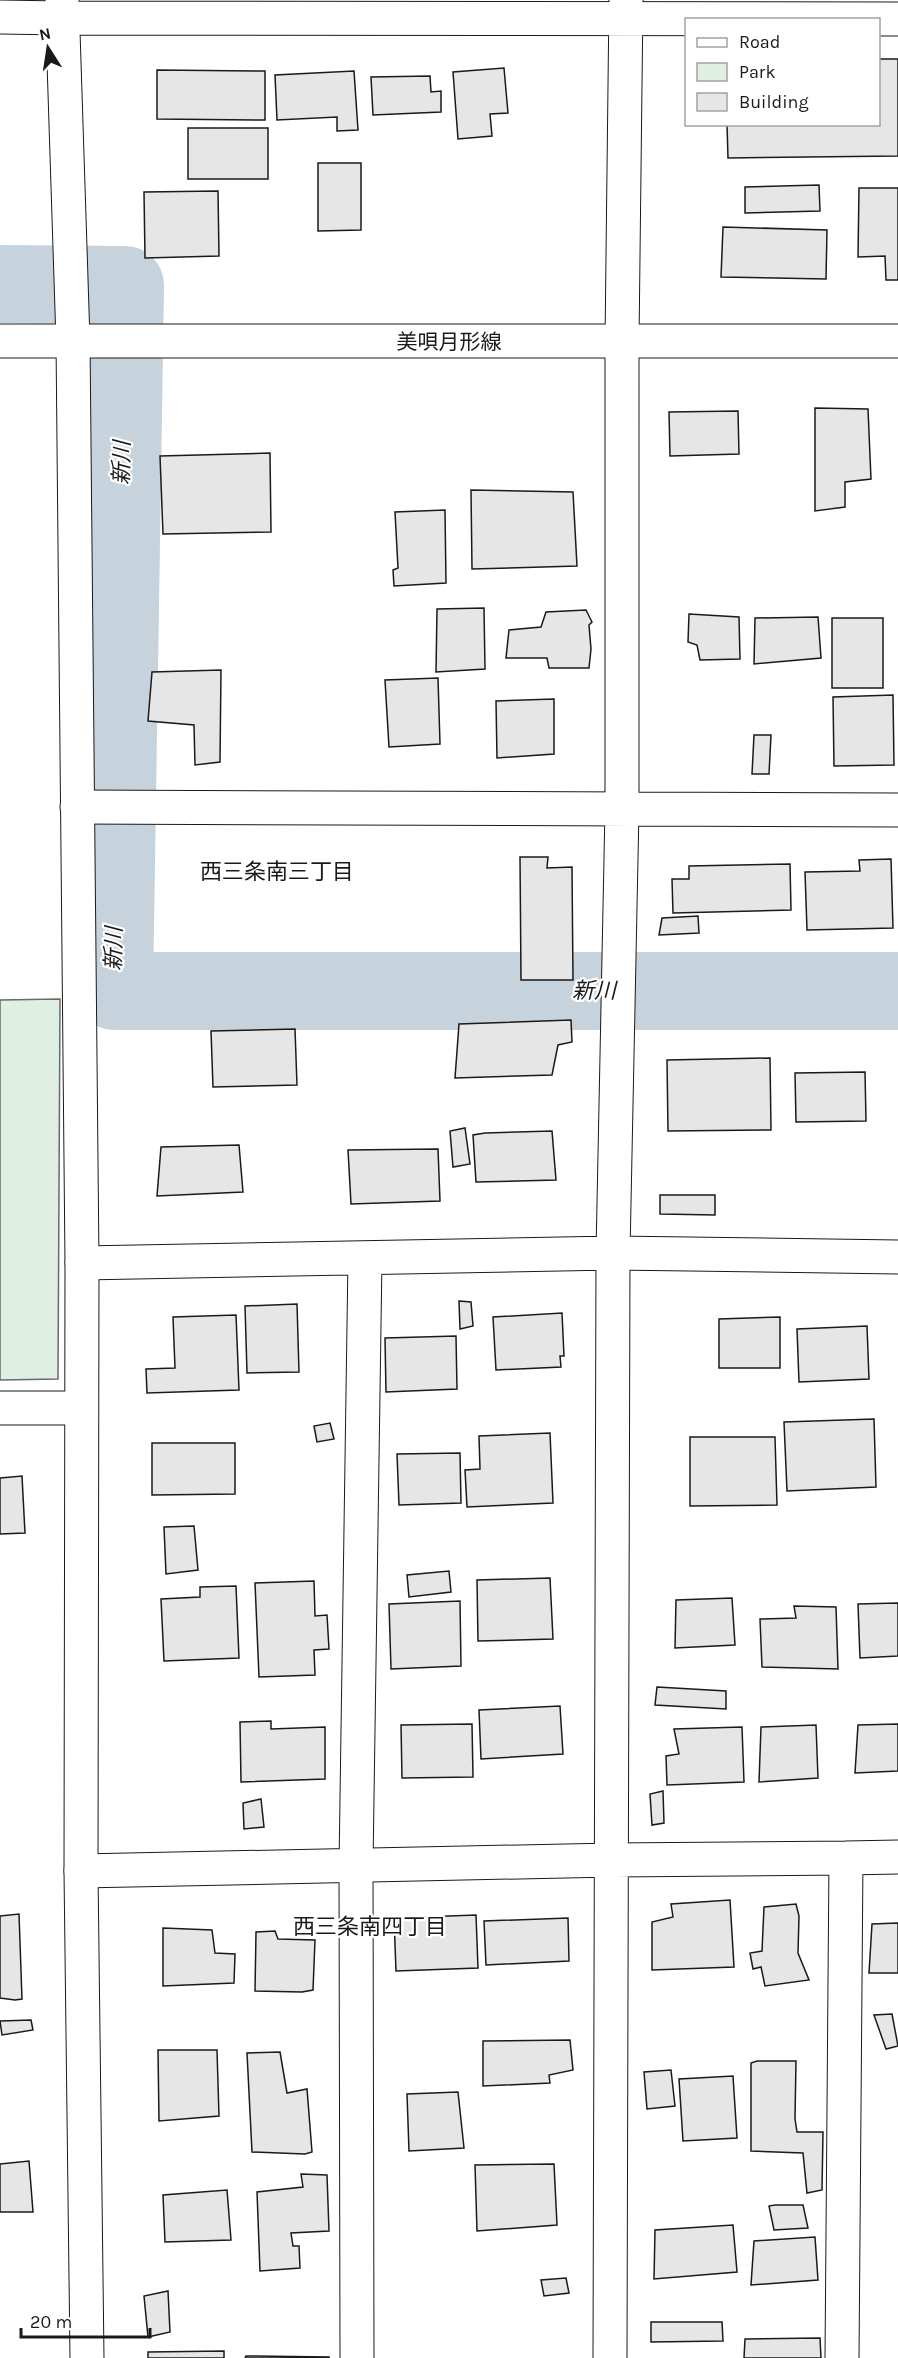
<svg xmlns="http://www.w3.org/2000/svg" width="898" height="2358" font-family="Karla,'Noto Sans JP',sans-serif">
<style>
.green{fill:#e0efe3;stroke:#6a6a6a;stroke-width:1.5}
.lines{fill:none;stroke-linecap:round;stroke-linejoin:round}
.river{stroke:#c6d2dc;stroke-width:78}
.building{fill:#e6e6e6;stroke:#1a1a1a;stroke-width:1.5}
.minor-casing{stroke:#1a1a1a;stroke-width:35}
.tertiary-casing{stroke:#1a1a1a;stroke-width:35}
.primary-casing{stroke:#1a1a1a;stroke-width:35}
.minor{stroke:#fff;stroke-width:33}
.tertiary{stroke:#fff;stroke-width:33}
.primary{stroke:#fff;stroke-width:33}
.labels{text-anchor:middle;dominant-baseline:central;stroke-width:4.5;stroke-linejoin:round;paint-order:stroke}
.street-label{font-size:21px;fill:#1a1a1a;stroke:#fff}
.water-label{font-size:22px;font-style:italic;fill:#1a1a1a;stroke:#fff}
.neighbourhood-label{font-size:22px;fill:#1a1a1a;stroke:#fff}
</style>
<rect width="100%" height="100%" fill="#fff"/>
<path class="green" d="M 60,999 L 58,1379 L 0,1380 L 0,1000 Z"/>
<g class="lines">
<path class="river" d="M 0,284 L 125,285 L 114,991 L 898,991"/>
</g>
<path class="building" d="M 878,59 L 898,59 L 898,156 L 728,158 L 727,124 L 878,124 Z
M 504,68 L 508,113 L 490,114 L 492,136 L 458,139 L 453,72 Z
M 157,70 L 265,71 L 265,120 L 157,119 Z
M 354,71 L 358,130 L 337,131 L 337,117 L 277,120 L 275,75 Z
M 430,76 L 431,92 L 441,91 L 441,112 L 373,115 L 371,77 Z
M 188,128 L 268,128 L 268,179 L 188,179 Z
M 318,163 L 361,163 L 361,230 L 318,231 Z
M 819,185 L 820,211 L 745,213 L 745,187 Z
M 859,188 L 898,188 L 898,280 L 886,280 L 885,256 L 858,257 Z
M 218,191 L 219,256 L 145,258 L 144,192 Z
M 723,227 L 827,230 L 826,279 L 721,277 Z
M 815,408 L 868,409 L 871,479 L 845,482 L 845,507 L 815,511 Z
M 738,411 L 739,454 L 670,456 L 669,412 Z
M 270,453 L 271,532 L 163,534 L 160,456 Z
M 471,490 L 573,492 L 577,566 L 472,569 Z
M 445,510 L 446,583 L 394,586 L 393,570 L 398,568 L 395,512 Z
M 484,608 L 485,669 L 436,672 L 437,609 Z
M 586,610 L 592,622 L 589,625 L 591,649 L 589,668 L 549,668 L 547,658 L 506,658 L 509,630 L 541,627 L 546,612 Z
M 689,614 L 739,617 L 740,659 L 700,660 L 697,645 L 688,642 Z
M 818,617 L 821,658 L 754,664 L 755,618 Z
M 832,618 L 883,618 L 883,688 L 832,688 Z
M 221,670 L 220,762 L 195,765 L 194,725 L 148,721 L 152,672 Z
M 438,678 L 440,744 L 389,747 L 385,680 Z
M 893,695 L 894,765 L 834,766 L 833,697 Z
M 554,699 L 554,754 L 497,758 L 496,701 Z
M 754,735 L 771,735 L 769,774 L 752,774 Z
M 520,857 L 548,857 L 547,868 L 572,867 L 573,980 L 521,980 Z
M 891,859 L 893,928 L 807,930 L 805,872 L 860,871 L 859,860 Z
M 790,864 L 791,910 L 673,913 L 672,879 L 689,879 L 689,866 Z
M 698,916 L 699,933 L 659,935 L 662,918 Z
M 571,1020 L 572,1042 L 558,1045 L 552,1075 L 455,1078 L 459,1024 Z
M 295,1029 L 297,1085 L 213,1087 L 211,1031 Z
M 770,1058 L 771,1130 L 668,1131 L 667,1060 Z
M 865,1072 L 866,1121 L 796,1122 L 795,1073 Z
M 465,1128 L 470,1164 L 453,1167 L 450,1131 Z
M 552,1131 L 556,1180 L 476,1182 L 473,1135 L 485,1133 Z
M 239,1145 L 243,1192 L 157,1196 L 161,1147 Z
M 438,1149 L 440,1201 L 351,1204 L 348,1150 Z
M 660,1195 L 715,1195 L 715,1215 L 660,1214 Z
M 459,1301 L 471,1302 L 473,1326 L 460,1329 Z
M 297,1304 L 299,1372 L 247,1373 L 245,1306 Z
M 562,1313 L 564,1356 L 560,1356 L 561,1367 L 496,1370 L 493,1317 Z
M 236,1315 L 239,1390 L 147,1393 L 146,1369 L 175,1368 L 173,1317 Z
M 780,1317 L 780,1368 L 719,1368 L 719,1319 Z
M 867,1326 L 869,1379 L 799,1382 L 797,1329 Z
M 456,1336 L 457,1389 L 386,1392 L 385,1338 Z
M 874,1419 L 876,1487 L 787,1491 L 784,1422 Z
M 330,1423 L 334,1439 L 317,1442 L 314,1426 Z
M 550,1433 L 553,1503 L 467,1507 L 465,1470 L 480,1469 L 479,1436 Z
M 690,1437 L 775,1437 L 777,1505 L 690,1506 Z
M 152,1443 L 235,1443 L 235,1494 L 152,1495 Z
M 460,1453 L 461,1503 L 399,1505 L 397,1454 Z
M 22,1476 L 25,1533 L 0,1534 L 0,1478 Z
M 194,1526 L 198,1570 L 166,1574 L 164,1527 Z
M 449,1571 L 451,1592 L 409,1597 L 407,1575 Z
M 550,1578 L 553,1639 L 478,1641 L 477,1580 Z
M 314,1581 L 315,1616 L 327,1615 L 329,1649 L 314,1650 L 315,1675 L 259,1677 L 255,1583 Z
M 236,1586 L 239,1658 L 164,1661 L 161,1599 L 200,1597 L 200,1587 Z
M 732,1598 L 735,1645 L 675,1648 L 676,1600 Z
M 460,1601 L 461,1666 L 391,1669 L 389,1604 Z
M 898,1603 L 898,1656 L 860,1658 L 858,1604 Z
M 794,1606 L 836,1607 L 838,1669 L 762,1667 L 760,1619 L 796,1618 Z
M 657,1687 L 726,1691 L 726,1709 L 655,1705 Z
M 560,1706 L 563,1754 L 481,1759 L 479,1710 Z
M 271,1721 L 271,1729 L 325,1727 L 325,1779 L 241,1782 L 240,1722 Z
M 472,1724 L 473,1777 L 402,1778 L 401,1725 Z
M 898,1724 L 898,1771 L 855,1773 L 858,1725 Z
M 816,1725 L 818,1778 L 759,1782 L 761,1727 Z
M 742,1727 L 744,1782 L 667,1785 L 666,1756 L 679,1754 L 674,1729 Z
M 663,1791 L 664,1823 L 652,1825 L 650,1794 Z
M 261,1799 L 264,1827 L 244,1829 L 243,1803 Z
M 730,1900 L 734,1967 L 652,1970 L 652,1922 L 673,1917 L 671,1904 Z
M 796,1904 L 799,1916 L 798,1953 L 809,1980 L 765,1986 L 761,1967 L 753,1969 L 750,1953 L 762,1951 L 764,1907 Z
M 19,1914 L 22,1999 L 15,2000 L 0,1998 L 0,1916 Z
M 476,1915 L 478,1968 L 396,1971 L 394,1918 Z
M 568,1918 L 569,1961 L 486,1965 L 484,1921 Z
M 898,1923 L 898,1973 L 869,1973 L 872,1924 Z
M 163,1928 L 212,1930 L 215,1953 L 235,1954 L 234,1983 L 163,1986 Z
M 275,1931 L 278,1939 L 315,1940 L 313,1990 L 302,1992 L 255,1991 L 256,1932 Z
M 892,2014 L 898,2046 L 886,2049 L 874,2015 Z
M 31,2020 L 33,2030 L 2,2035 L 0,2021 Z
M 570,2040 L 573,2070 L 549,2075 L 550,2083 L 483,2086 L 483,2041 Z
M 158,2050 L 217,2050 L 219,2116 L 159,2121 Z
M 280,2052 L 287,2093 L 307,2089 L 312,2152 L 305,2154 L 252,2152 L 247,2053 Z
M 757,2061 L 796,2061 L 795,2119 L 797,2132 L 823,2132 L 822,2190 L 807,2193 L 803,2153 L 751,2151 L 751,2063 Z
M 671,2070 L 675,2106 L 647,2109 L 644,2072 Z
M 733,2076 L 737,2138 L 683,2141 L 679,2079 Z
M 458,2092 L 464,2148 L 409,2151 L 407,2094 Z
M 29,2161 L 33,2212 L 0,2212 L 0,2164 Z
M 554,2164 L 557,2225 L 477,2231 L 475,2165 Z
M 301,2174 L 327,2175 L 329,2231 L 291,2233 L 293,2246 L 299,2246 L 300,2268 L 260,2271 L 257,2192 L 303,2187 Z
M 227,2190 L 231,2240 L 165,2242 L 163,2195 Z
M 775,2205 L 803,2205 L 808,2228 L 774,2230 L 769,2206 Z
M 733,2225 L 737,2272 L 654,2279 L 655,2230 Z
M 815,2237 L 818,2280 L 751,2285 L 754,2241 Z
M 566,2278 L 569,2293 L 544,2296 L 541,2280 Z
M 168,2291 L 170,2332 L 148,2337 L 144,2296 Z
M 651,2322 L 722,2322 L 723,2341 L 651,2342 Z
M 820,2338 L 821,2358 L 744,2358 L 745,2339 Z
M 224,2351 L 224,2358 L 148,2358 L 148,2352 Z
M 246,2356 L 329,2357 L 329,2358 L 245,2358 Z"/>
<g class="lines">
<g class="minor-casing">
<path id="minor" d="M 0,17 L 62,18
M 77,807 L 898,810
M 82,1263 L 613,1253 L 898,1257
M 0,1408 L 80,1408
M 846,1858 L 898,1857
M 81,1871 L 612,1860 L 846,1858 L 842,2358
M 357,2358 L 356,1866 L 365,1258
M 610,2358 L 613,1253 L 622,809 L 622,342"/>
</g>
<g class="tertiary-casing">
<path id="tertiary" d="M 62,0 L 73,341 L 82,1263 L 81,1871 L 87,2358
M 62,18 L 898,19
M 622,342 L 626,0"/>
</g>
<g class="primary-casing">
<path id="primary" d="M 0,341 L 898,341"/>
</g>
<use href="#minor" class="minor"/>
<use href="#tertiary" class="tertiary"/>
<use href="#primary" class="primary"/>
</g>
<g class="labels">
<g class="street-label">
<text x="449" y="342">美唄月形線</text>
</g>
<g class="water-label">
<text transform="translate(122 463) rotate(-89)">新川</text>
<text transform="translate(114 949) rotate(-89)">新川</text>
<text x="594" y="991">新川</text>
</g>
<g class="neighbourhood-label">
<text x="277" y="872">西三条南三丁目</text>
<text x="370" y="1927">西三条南四丁目</text>
</g>
</g>
<rect x="685" y="18" width="195" height="108" fill="#ffffff" stroke="#a3a3a3" stroke-width="1.5"/>
<rect x="697" y="38" width="30" height="9" fill="#ffffff" stroke="#a3a3a3" stroke-width="1.5"/>
<text x="739" y="48" font-size="18" fill="#1a1a1a">Road</text>
<rect x="697" y="63" width="30" height="18" fill="#e0efe3" stroke="#a3a3a3" stroke-width="1.5"/>
<text x="739" y="78" font-size="18" fill="#1a1a1a">Park</text>
<rect x="697" y="93" width="30" height="18" fill="#e6e6e6" stroke="#a3a3a3" stroke-width="1.5"/>
<text x="739" y="108" font-size="18" fill="#1a1a1a">Building</text>
<g transform="translate(48 48) rotate(348)" stroke="#ffffff" stroke-width="4.5" paint-order="stroke">
<path d="M0-4.5L10 22L0 15L-10 22Z" fill="#1a1a1a"/>
<text y="-9" font-size="16" font-weight="bold" text-anchor="middle" fill="#1a1a1a">N</text>
</g>
<path d="M21 2328v9h129v-9" fill="none" stroke="#1a1a1a" stroke-width="3"/>
<text x="30" y="2328" font-size="18" fill="#1a1a1a" stroke="#ffffff" stroke-width="4.5" paint-order="stroke">20 m</text>
</svg>
